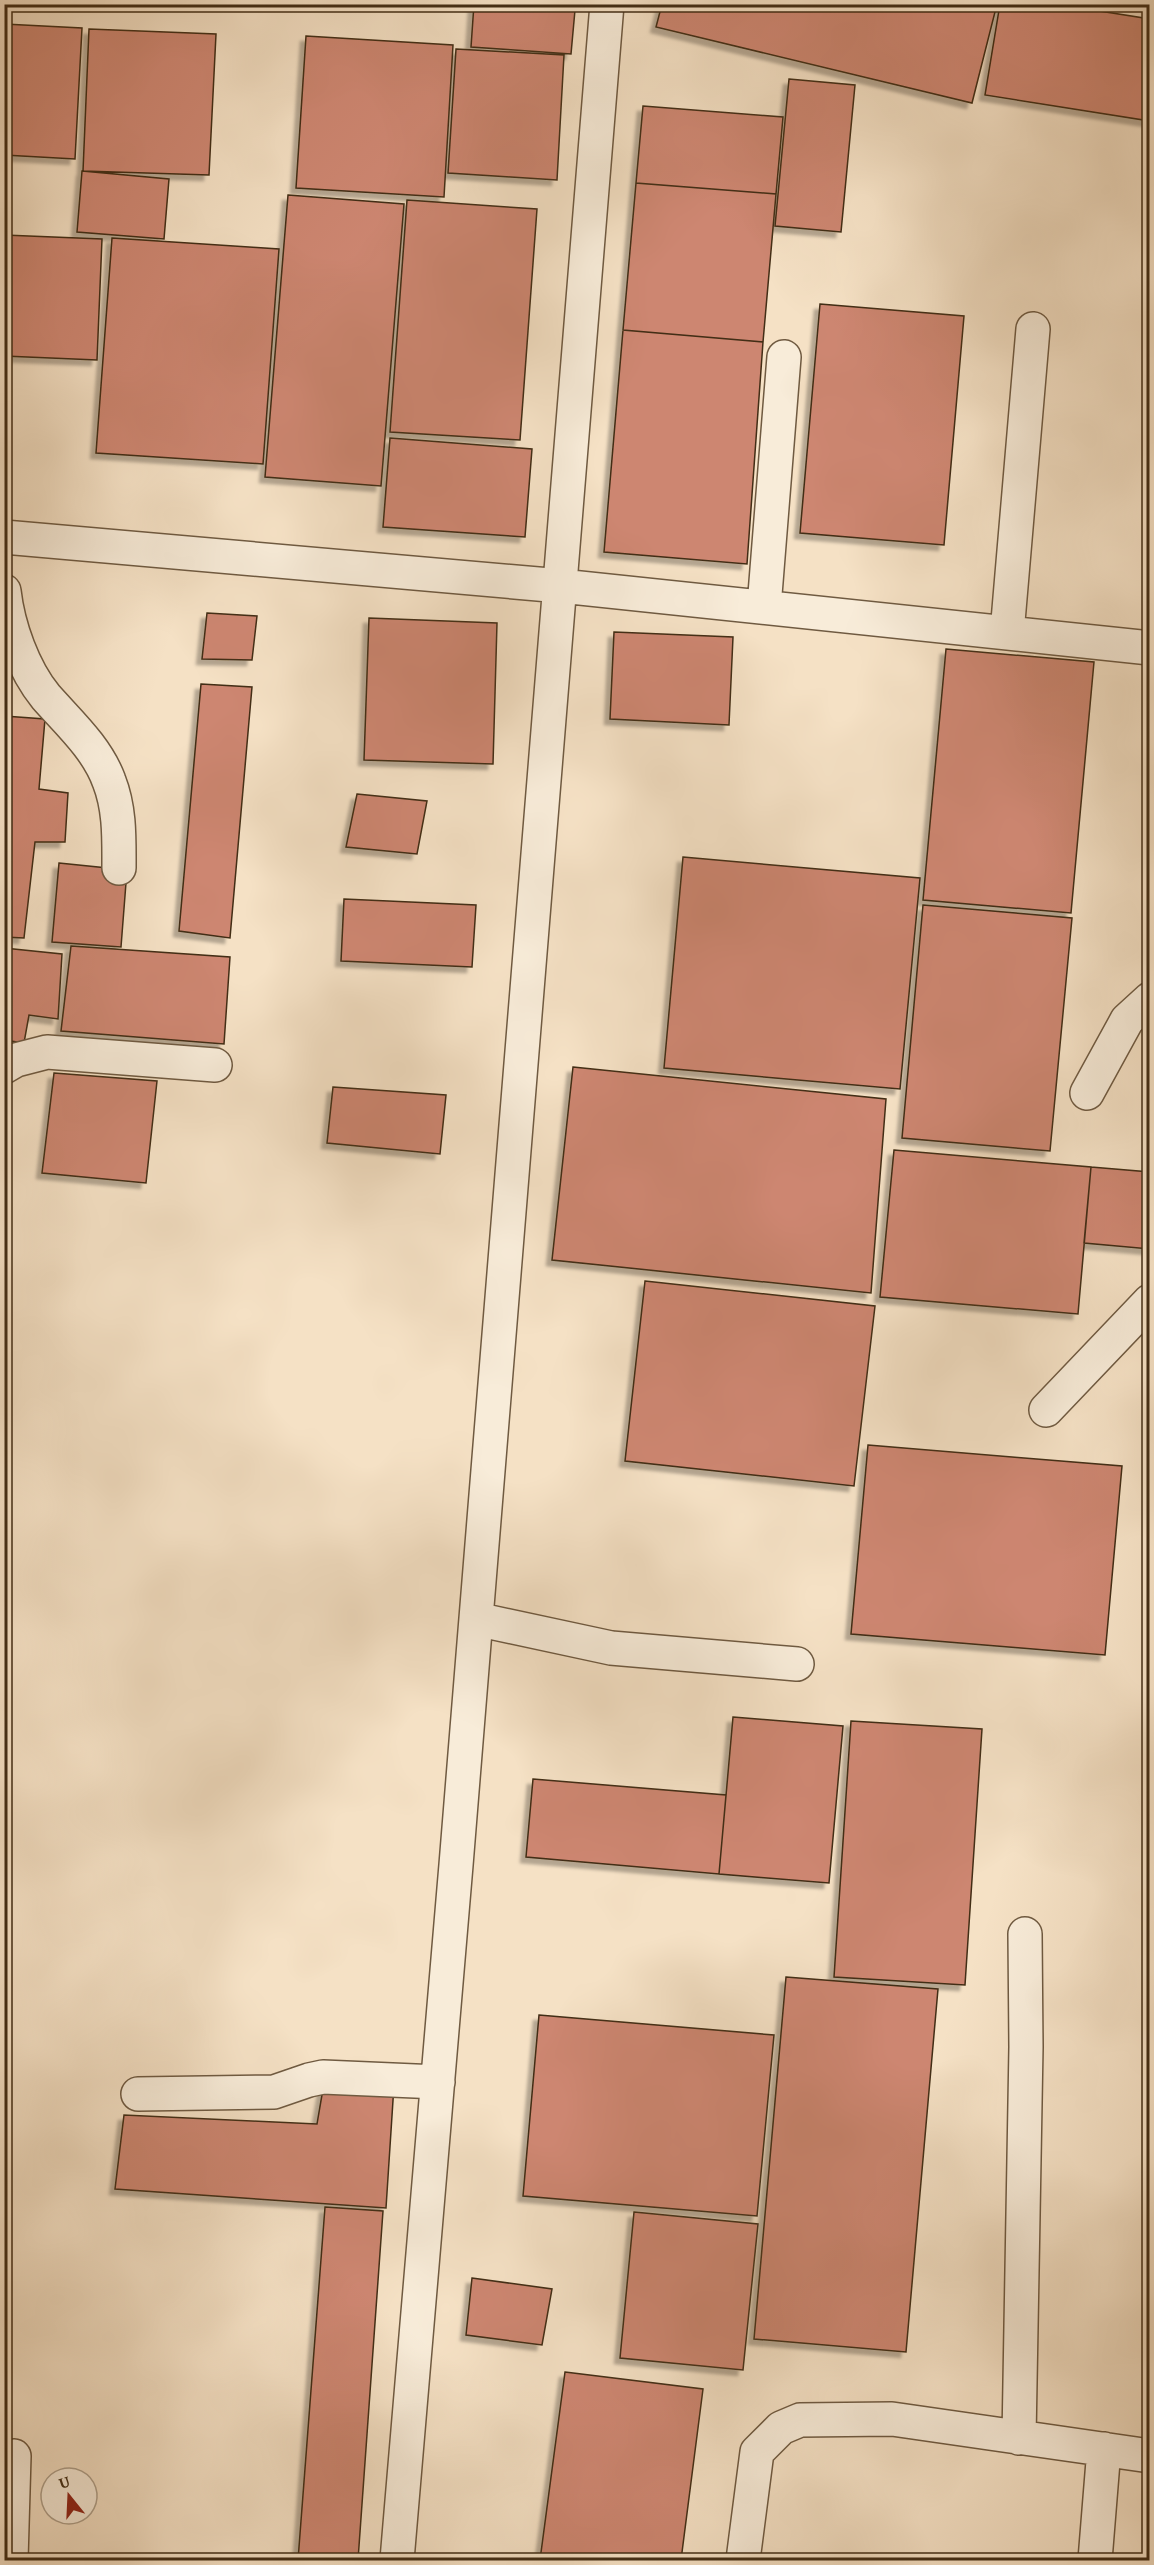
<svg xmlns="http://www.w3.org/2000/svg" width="1154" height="2565" font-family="'Gentium Book Plus',serif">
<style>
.building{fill:#cd8671;stroke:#422d15;stroke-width:1.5;filter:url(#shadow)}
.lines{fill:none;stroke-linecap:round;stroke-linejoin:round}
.minor-casing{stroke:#6f5a41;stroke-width:36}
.minor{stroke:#f8ecd9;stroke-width:33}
</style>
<defs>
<filter id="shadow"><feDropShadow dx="-5.5" dy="5.5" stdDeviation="1.5" flood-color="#0004"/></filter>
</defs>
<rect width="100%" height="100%" fill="#f5e1c5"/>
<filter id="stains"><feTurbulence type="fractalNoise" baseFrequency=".00333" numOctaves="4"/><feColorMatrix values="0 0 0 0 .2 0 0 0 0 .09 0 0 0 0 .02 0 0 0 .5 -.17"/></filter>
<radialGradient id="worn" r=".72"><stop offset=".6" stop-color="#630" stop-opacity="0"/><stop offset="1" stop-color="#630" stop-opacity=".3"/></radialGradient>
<path class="building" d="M 474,4 L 575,10 L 571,54 L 471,47 Z
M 662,4 L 997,4 L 972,103 L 656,27 Z
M 1000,4 L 1055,4 L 1150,19 L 1150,121 L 985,95 Z
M 4,24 L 82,28 L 75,159 L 4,155 Z
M 89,29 L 216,34 L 209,175 L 83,171 Z
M 306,36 L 453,45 L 444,197 L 296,188 Z
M 456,49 L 564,55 L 557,180 L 448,173 Z
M 789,79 L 855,85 L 841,232 L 775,226 Z
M 643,106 L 783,117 L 776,194 L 636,183 Z
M 82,171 L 169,179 L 164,239 L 77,232 Z
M 636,183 L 776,194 L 763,342 L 623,330 Z
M 288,195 L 404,204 L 381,486 L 265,477 Z
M 407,200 L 537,209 L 520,440 L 390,432 Z
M 4,235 L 102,239 L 97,360 L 4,356 Z
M 112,238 L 279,249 L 263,464 L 96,453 Z
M 820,304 L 964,316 L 944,545 L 800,533 Z
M 623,330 L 763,342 L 747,564 L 604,552 Z
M 390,438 L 532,449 L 525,537 L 383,527 Z
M 207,613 L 257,616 L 252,660 L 202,659 Z
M 369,618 L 497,623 L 493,764 L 364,760 Z
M 614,632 L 733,637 L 729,725 L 610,719 Z
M 946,649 L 1094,662 L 1071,913 L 923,900 Z
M 201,684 L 252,687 L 230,938 L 179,931 Z
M 4,716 L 45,719 L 39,789 L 68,793 L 65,842 L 35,842 L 24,938 L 4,937 Z
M 357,794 L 427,801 L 417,854 L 346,847 Z
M 683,857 L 920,878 L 900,1089 L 664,1068 Z
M 59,863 L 127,870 L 121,947 L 52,942 Z
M 344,899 L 476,905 L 472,967 L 341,961 Z
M 923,905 L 1072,918 L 1050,1151 L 902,1138 Z
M 71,946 L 230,957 L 224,1044 L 61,1031 Z
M 4,948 L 62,954 L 58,1019 L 29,1015 L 24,1043 L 4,1040 Z
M 573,1067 L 886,1099 L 871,1293 L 552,1260 Z
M 54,1073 L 157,1081 L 146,1183 L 42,1173 Z
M 333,1087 L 446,1095 L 440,1154 L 327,1143 Z
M 894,1150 L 1091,1167 L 1078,1314 L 880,1297 Z
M 1091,1167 L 1150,1172 L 1150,1249 L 1084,1243 Z
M 645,1281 L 875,1306 L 854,1486 L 625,1461 Z
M 868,1445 L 1122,1466 L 1105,1655 L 851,1634 Z
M 733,1717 L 843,1726 L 829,1883 L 719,1874 Z
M 851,1721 L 982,1729 L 965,1985 L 834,1977 Z
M 533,1779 L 726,1795 L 719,1874 L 526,1857 Z
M 786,1977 L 938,1989 L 906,2352 L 754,2339 Z
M 539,2015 L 774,2035 L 757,2216 L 523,2196 Z
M 324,2083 L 394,2085 L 386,2208 L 115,2189 L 124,2115 L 317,2124 Z
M 325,2207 L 383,2211 L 358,2560 L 298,2560 Z
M 634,2212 L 758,2224 L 743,2370 L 620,2358 Z
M 472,2278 L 552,2289 L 542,2345 L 466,2335 Z
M 565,2372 L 703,2389 L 681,2560 L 540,2560 Z"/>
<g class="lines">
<g class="minor-casing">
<path id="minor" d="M 4,537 L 561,586 L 1150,648
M 4,591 C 8,626 23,669 46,697 C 69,723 97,748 109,781 C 120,809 119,838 119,868
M 764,607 L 784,357
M 1007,633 L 1033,329
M 4,1067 L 16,1060 L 47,1052 L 215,1065
M 1087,1093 L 1127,1020 L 1150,999
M 1046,1410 L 1150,1301
M 476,1619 L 611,1648 L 797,1664
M 138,2094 L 274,2092 L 309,2080 L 323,2077 L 438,2082
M 1019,2438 L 1026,2047 L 1025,1934
M 11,2560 L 14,2456
M 397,2560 L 456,1865 L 607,4
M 743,2560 L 757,2452 L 781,2428 L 800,2420 L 892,2419 L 1150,2456
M 1095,2560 L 1104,2449"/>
</g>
<use href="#minor" class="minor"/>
</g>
<rect width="1154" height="2565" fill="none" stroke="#f5e1c5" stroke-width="24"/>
<rect x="6" y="6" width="1142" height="2553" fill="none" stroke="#422d15" stroke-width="3"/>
<rect x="12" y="12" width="1130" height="2541" fill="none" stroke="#422d15" stroke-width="1.5"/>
<g transform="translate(69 2496) rotate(342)"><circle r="28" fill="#f8ecd9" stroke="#afa08b" stroke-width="1.5"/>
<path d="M0-4.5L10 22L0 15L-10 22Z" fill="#8f2418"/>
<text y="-9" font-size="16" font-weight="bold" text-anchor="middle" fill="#422d15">U</text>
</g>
<rect width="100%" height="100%" filter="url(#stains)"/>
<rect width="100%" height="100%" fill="url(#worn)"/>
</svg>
